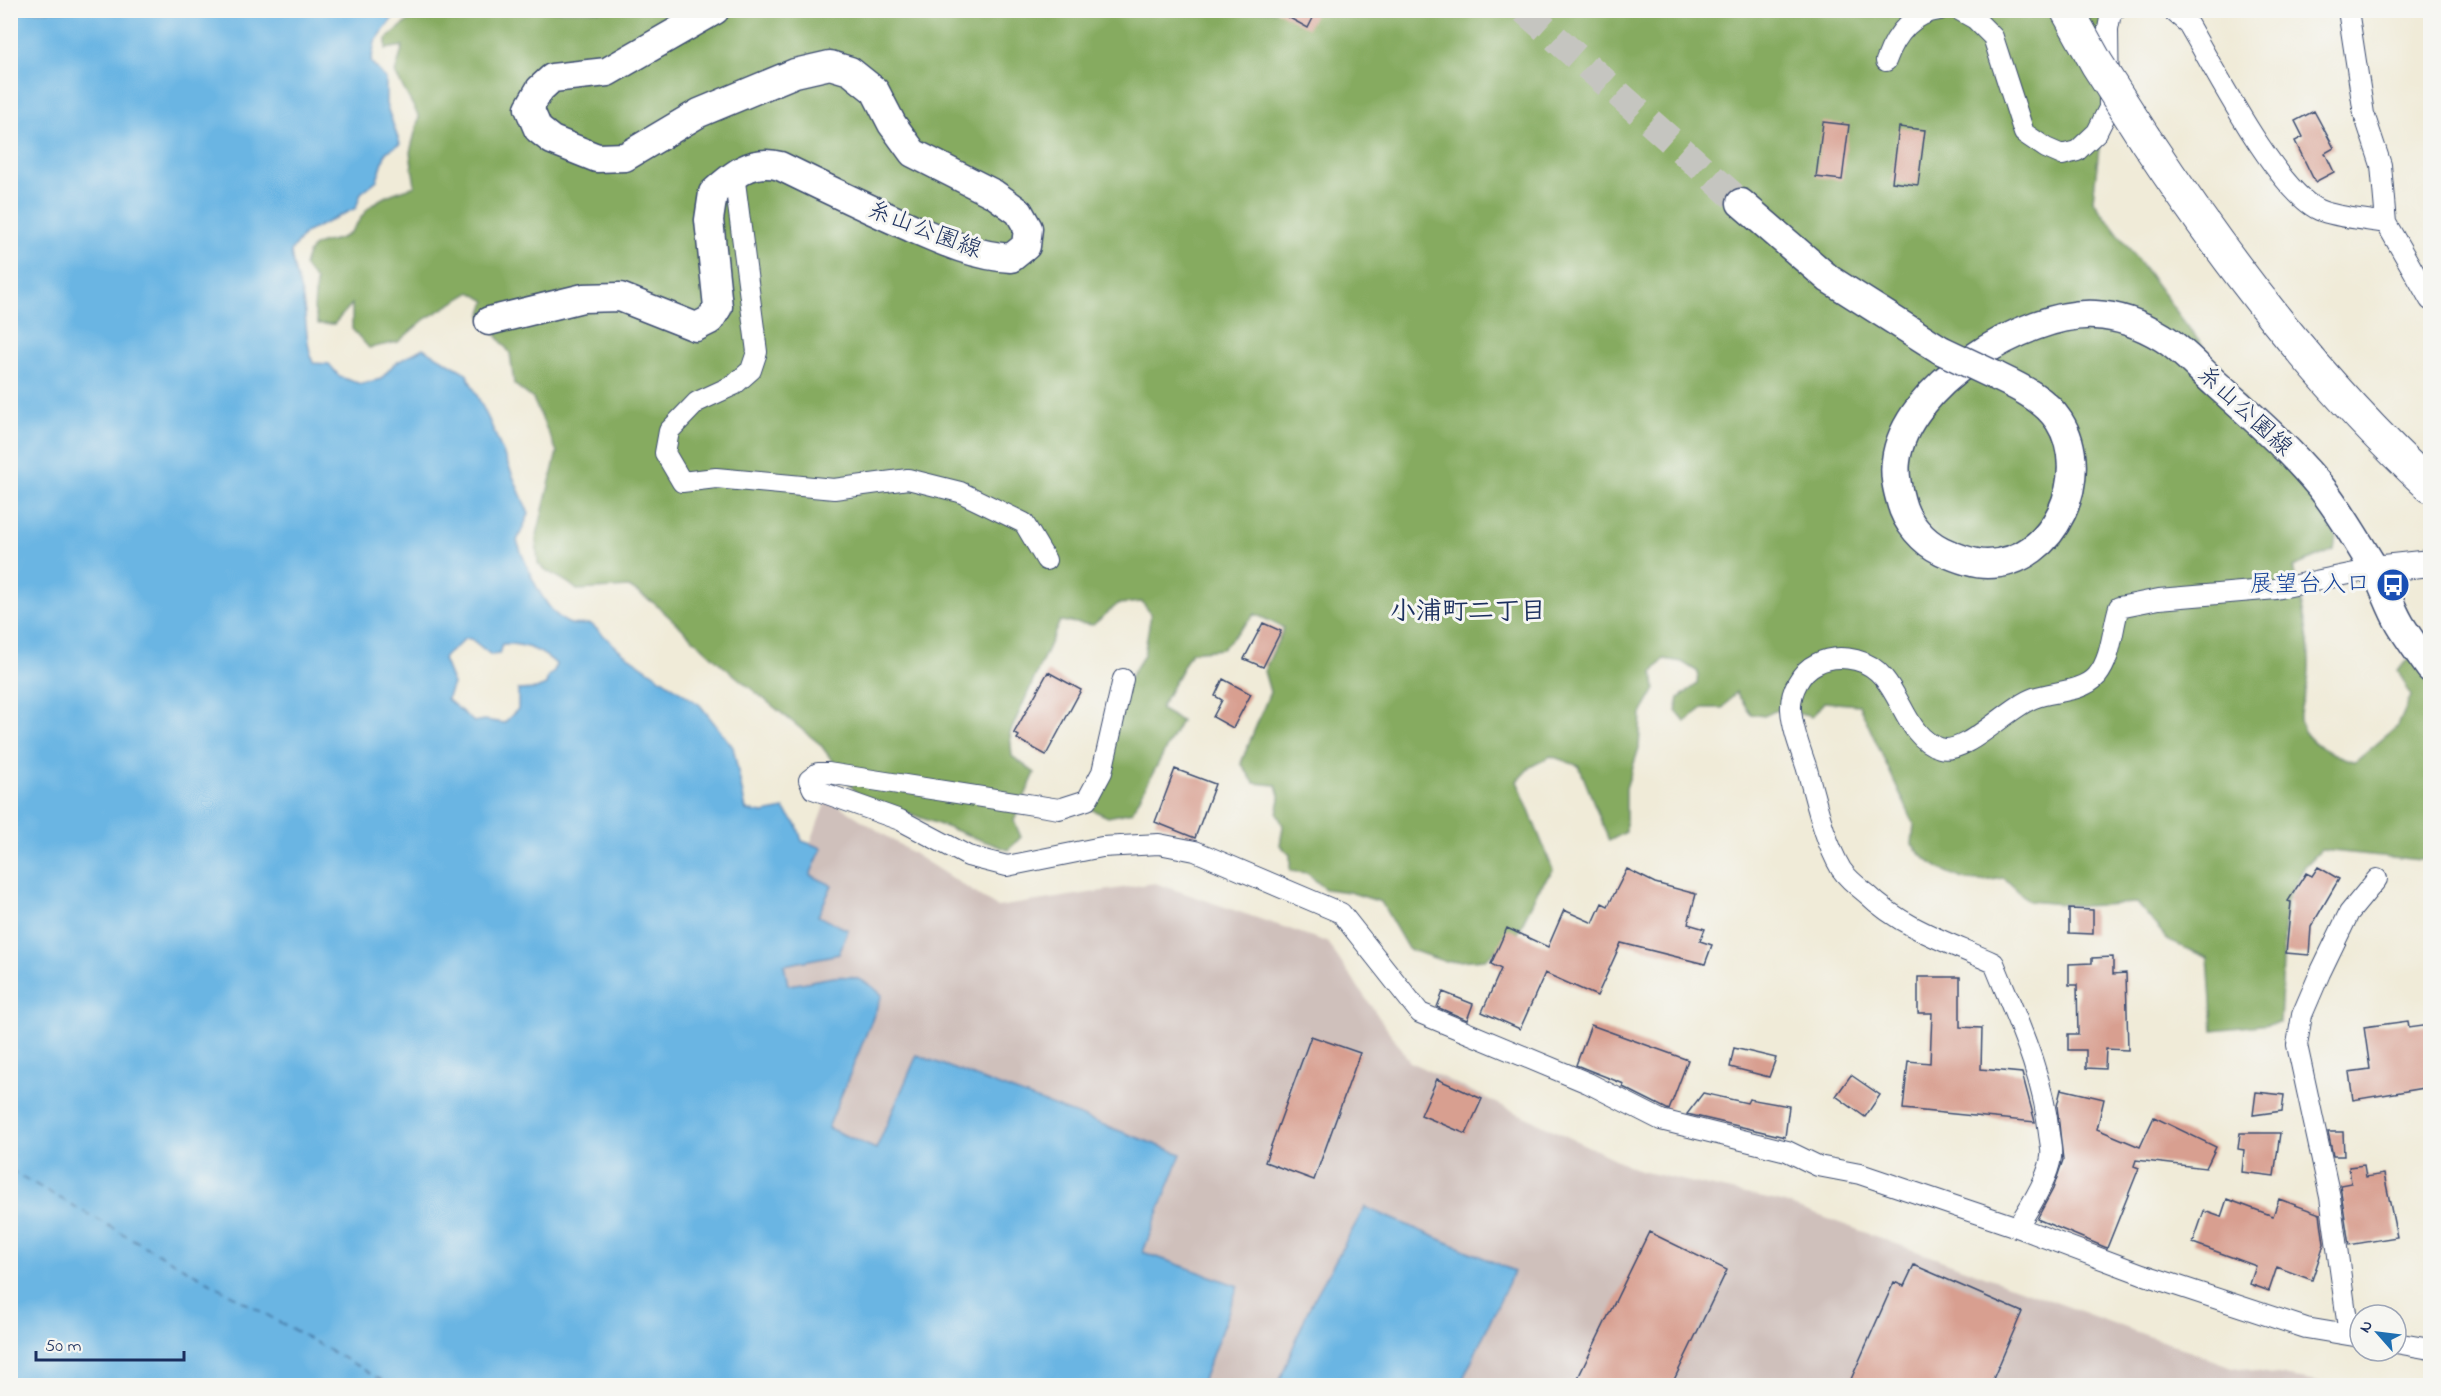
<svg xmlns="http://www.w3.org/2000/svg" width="2441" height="1396" font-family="'Indie Flower','Klee One',sans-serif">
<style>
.industrial{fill:#cfc0bb}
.forest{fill:#86ab61;stroke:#506d60;stroke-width:1.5}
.water{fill:#6ab5e3;stroke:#4272a0;stroke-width:1.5;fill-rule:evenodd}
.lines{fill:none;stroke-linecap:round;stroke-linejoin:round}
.ferry{stroke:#335786;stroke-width:1.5;stroke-dasharray:8 6;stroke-linecap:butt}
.building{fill:#d89f90}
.secondary-tunnel{stroke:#c5c5c0;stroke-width:28;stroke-dasharray:28 14;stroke-linecap:butt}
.minor-casing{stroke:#3b4b70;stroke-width:22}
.tertiary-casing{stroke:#3b4b70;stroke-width:28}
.secondary-casing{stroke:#3b4b70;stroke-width:31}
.motorway-casing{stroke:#3b4b70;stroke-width:35}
.minor{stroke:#fff;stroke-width:20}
.tertiary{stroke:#fff;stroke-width:26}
.secondary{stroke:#fff;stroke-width:28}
.motorway{stroke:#fff;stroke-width:33}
.secondary-bridge-casing{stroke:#3b4b70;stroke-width:31;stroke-linecap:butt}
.motorway-bridge-casing{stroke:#3b4b70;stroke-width:35;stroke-linecap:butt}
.secondary-bridge{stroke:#fff;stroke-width:28}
.motorway-bridge{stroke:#fff;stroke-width:33}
.labels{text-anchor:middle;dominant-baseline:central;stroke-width:6;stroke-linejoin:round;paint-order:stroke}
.street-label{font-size:24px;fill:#1b2f5e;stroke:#f6f6f2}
.transit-label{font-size:24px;fill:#164399;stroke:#f6f6f2;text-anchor:end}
.neighbourhood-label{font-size:26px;font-weight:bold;fill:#1b2f5e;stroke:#f6f6f2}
</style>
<rect width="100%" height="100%" fill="#f6f6f2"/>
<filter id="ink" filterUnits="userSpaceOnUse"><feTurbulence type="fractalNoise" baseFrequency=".0167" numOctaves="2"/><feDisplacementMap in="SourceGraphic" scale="12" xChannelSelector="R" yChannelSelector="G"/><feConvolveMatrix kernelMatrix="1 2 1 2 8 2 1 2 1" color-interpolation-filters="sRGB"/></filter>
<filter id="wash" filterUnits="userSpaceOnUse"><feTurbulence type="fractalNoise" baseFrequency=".008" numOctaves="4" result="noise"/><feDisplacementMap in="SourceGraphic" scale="24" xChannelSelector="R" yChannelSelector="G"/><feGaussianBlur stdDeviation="1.35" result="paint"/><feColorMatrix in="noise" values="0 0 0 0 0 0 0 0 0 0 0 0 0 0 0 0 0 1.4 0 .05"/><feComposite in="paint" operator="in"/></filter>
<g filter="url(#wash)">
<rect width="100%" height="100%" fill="#f0ebd8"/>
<path class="industrial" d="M 827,798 L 997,907 L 1155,883 L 1327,942 L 1410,1062 L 1640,1171 L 1782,1202 L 2233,1367 L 2334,1385 L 1460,1385 L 1514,1271 L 1308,1310 L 1278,1385 L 1201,1385 L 1237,1287 L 876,1149 L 828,1128 L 882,995 L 848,975 L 788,985 L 784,965 L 839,954 L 848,931 L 818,916 L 810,875 L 822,848 L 810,844 Z"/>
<path class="forest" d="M 420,11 L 2115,11 L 2093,200 L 2311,491 L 2336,536 L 2334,550 L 2293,567 C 2301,603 2313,644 2308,682 C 2305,699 2294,715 2304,731 C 2316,749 2336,755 2355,762 L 2398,726 L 2411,696 L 2398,670 L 2413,656 L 2430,683 L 2430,861 L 2321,850 L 2305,866 L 2286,902 L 2280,1023 L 2213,1030 L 2208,958 L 2169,941 L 2137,903 L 2083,906 L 2029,901 L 2004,878 C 1996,879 1988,881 1980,881 C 1957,882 1924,862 1912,844 L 1914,824 L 1859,705 L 1824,702 L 1812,717 L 1779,709 L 1764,716 L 1751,714 L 1736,692 L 1723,708 L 1703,708 L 1685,722 L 1676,711 L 1679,698 L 1697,684 L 1698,672 L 1682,662 L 1664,659 L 1653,672 L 1655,689 L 1641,714 L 1639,748 L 1626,788 L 1626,832 L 1609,841 L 1579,766 L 1551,756 L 1530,767 L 1517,781 L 1553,870 L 1538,890 L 1518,933 L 1485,959 L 1446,962 L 1408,949 L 1381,902 L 1349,892 L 1325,889 L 1307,873 L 1290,871 L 1290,855 L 1280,845 L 1283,826 L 1277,813 L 1280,799 L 1276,785 L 1254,783 L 1241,763 L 1270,692 L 1264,671 L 1284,628 L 1255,614 L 1222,649 L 1191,652 L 1160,709 L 1181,721 L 1132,812 L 1108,817 L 1086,807 L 1129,679 L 1144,655 L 1151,614 L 1142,602 L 1118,604 L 1093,625 L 1060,621 L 1010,733 L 1012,756 L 1035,773 L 1014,821 L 1021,837 L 1008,850 L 857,794 L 820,744 L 723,666 L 654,603 L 629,587 L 577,590 C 564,577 552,577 538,564 L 536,539 L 557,452 L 533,399 L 514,384 L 510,353 L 481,315 L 486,301 L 471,292 L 425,319 L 398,342 L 369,348 L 352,329 L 352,304 L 334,324 L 318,324 L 314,309 L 316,281 L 304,266 C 311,235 324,247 345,236 C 356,230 362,212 372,205 C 384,195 400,191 415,186 L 410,152 L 419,117 L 395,73 L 403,46 L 386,49 L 386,39 Z"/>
<path class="water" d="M 10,11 L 398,11 L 375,42 L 371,62 L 386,79 L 386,104 L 400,144 L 386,152 L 377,180 L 361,193 L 356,208 L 305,233 L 291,251 C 292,266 297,278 301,292 C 308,316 304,339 313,363 L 329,364 L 340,377 L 361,384 L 381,379 L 394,364 L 423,348 L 466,373 L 490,422 L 529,514 L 517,541 C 526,565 543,611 568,623 C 574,626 585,624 591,624 L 622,652 L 700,705 L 733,747 L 746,810 L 763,813 L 784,809 L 797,825 L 802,841 L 822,848 L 810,875 L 832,885 L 818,916 L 848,930 L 839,954 L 784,965 L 788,985 C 827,981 850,963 882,995 L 828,1128 L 876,1149 L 917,1055 L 1181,1154 L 1143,1252 L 1238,1286 L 1201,1385 L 11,1385 ZM 464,639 L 471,639 L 491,655 L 499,654 L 502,644 C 522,643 541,650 556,664 L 554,672 L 548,676 L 546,685 L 536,689 L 518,690 L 518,709 L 504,723 L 484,720 L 474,722 L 447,699 L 453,684 L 443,659 C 449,650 458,648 464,639 Z
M 1365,1207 L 1514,1271 L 1460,1385 L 1278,1385 L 1308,1310 Z"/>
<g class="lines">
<path class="ferry" d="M 10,1170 L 393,1386"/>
</g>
<g id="blocks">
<path class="building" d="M 1275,10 L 1317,10 L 1308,28 Z
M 2314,111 L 2334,148 L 2325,153 L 2334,172 L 2315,182 L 2295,141 L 2303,137 L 2295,121 Z
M 1823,122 L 1849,125 L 1842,180 L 1816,177 Z
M 1899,127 L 1925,130 L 1918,185 L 1892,182 Z
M 1263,623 L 1281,631 L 1263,667 L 1244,659 Z
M 1048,672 L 1081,690 L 1046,755 L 1017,739 L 1019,736 L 1014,733 Z
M 1223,679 L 1251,694 L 1233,728 L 1213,717 L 1222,700 L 1215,696 Z
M 1175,769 L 1215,784 L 1195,838 L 1155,822 Z
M 2318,867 L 2339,879 L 2311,927 L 2309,955 L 2286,953 L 2291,902 L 2288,901 L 2306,873 L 2312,876 Z
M 1627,869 L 1655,883 L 1696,894 L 1688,924 L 1705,929 L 1700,941 L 1712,945 L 1705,964 L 1621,943 L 1597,996 L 1545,973 L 1520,1029 L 1482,1012 L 1501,969 L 1491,964 L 1507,928 L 1548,947 L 1564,910 L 1593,923 L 1602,903 L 1608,906 Z
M 2069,909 L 2093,910 L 2093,934 L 2069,933 Z
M 2113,957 L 2113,974 L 2126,973 L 2128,1050 L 2106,1049 L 2105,1069 L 2086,1068 L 2086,1050 L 2068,1050 L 2068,1034 L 2078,1034 L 2077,985 L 2069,985 L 2069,964 L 2092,963 L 2092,958 Z
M 1918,977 L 1960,977 L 1960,1027 L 1982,1028 L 1981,1069 L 2022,1073 L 2035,1122 L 1903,1109 L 1908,1061 L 1930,1063 L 1932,1013 L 1918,1013 Z
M 1443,992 L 1473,1004 L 1467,1020 L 1437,1007 Z
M 2408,1021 L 2409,1028 L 2430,1025 L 2430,1087 L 2353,1100 L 2349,1072 L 2370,1069 L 2364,1027 Z
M 1591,1025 L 1688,1060 L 1669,1110 L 1623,1087 L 1624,1084 L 1576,1065 Z
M 1311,1036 L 1360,1053 L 1314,1180 L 1265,1162 Z
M 1734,1048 L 1776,1058 L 1769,1077 L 1730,1067 Z
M 1851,1075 L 1880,1095 L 1865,1117 L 1836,1096 Z
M 1437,1079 L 1482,1099 L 1466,1134 L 1421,1115 Z
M 2061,1089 L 2104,1099 L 2097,1129 L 2140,1147 L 2154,1117 L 2216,1147 L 2206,1168 L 2136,1160 L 2134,1166 L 2139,1168 L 2107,1248 L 2037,1219 L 2053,1189 L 2063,1160 L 2057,1106 Z
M 2256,1092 L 2284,1095 L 2282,1111 L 2253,1115 Z
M 1703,1093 L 1747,1103 L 1749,1099 L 1789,1106 L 1785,1137 L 1687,1114 Z
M 2328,1132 L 2343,1132 L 2344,1156 L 2333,1156 Z
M 2240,1133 L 2280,1133 L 2274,1176 L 2242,1172 L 2244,1150 L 2238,1149 Z
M 2364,1165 L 2366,1177 L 2384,1174 L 2397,1237 L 2349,1245 L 2340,1185 L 2351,1183 L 2349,1167 Z
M 2227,1199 L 2273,1216 L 2279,1199 L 2320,1214 L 2324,1244 L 2312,1280 L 2277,1267 L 2269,1291 L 2250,1284 L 2256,1266 L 2193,1243 L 2204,1211 L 2221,1217 Z
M 1649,1232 L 1727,1270 L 1671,1386 L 1574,1386 Z
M 1914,1265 L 2022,1312 L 1990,1386 L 1848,1386 L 1894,1282 L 1904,1286 Z"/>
</g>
</g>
<g filter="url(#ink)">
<use href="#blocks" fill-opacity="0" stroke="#3b4b70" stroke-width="1.5"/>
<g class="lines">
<path class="secondary-tunnel" d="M 1524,10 L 1741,203"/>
<g class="minor-casing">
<path id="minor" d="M 1959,10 L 1975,19 L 1993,37 L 2024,133 L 2046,148 L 2062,155 L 2077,151 L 2097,132 L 2109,108 L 2108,29 L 2111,13 L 2115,10
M 2172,10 L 2188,24 C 2214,68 2276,190 2319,210 C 2338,218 2365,219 2386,223
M 2348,10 L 2364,114 L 2381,165 L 2386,223 L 2430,300
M 1886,61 C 1895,36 1910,14 1939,10
M 734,174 L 757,352 L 751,370 L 734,385 L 697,402 L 669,431 L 665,453 L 682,482 L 716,478 L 834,489 L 908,479 L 960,492 L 1024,523 L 1046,560
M 1123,679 L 1102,772 L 1087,800 L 1059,809 L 828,773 L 818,773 L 809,780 L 813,789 L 900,820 L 968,856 L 1007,866 L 1102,847 L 1159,844 L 1195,851 L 1341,913 L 1420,1013 L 1588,1083 L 1661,1120 L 1787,1151 L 1818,1166 L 1860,1174 L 2017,1227 L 2142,1274 L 2306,1328 L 2360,1337
M 2017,1227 C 2029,1209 2048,1179 2051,1157 C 2052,1150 2050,1141 2049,1134 C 2043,1073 2016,1018 1994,963 C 1950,943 1902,928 1867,894 C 1858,887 1847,878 1841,869 C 1823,838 1816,800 1806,766 C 1800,748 1792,728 1791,709 C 1790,692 1801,671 1816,664 C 1829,657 1843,657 1856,660 C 1902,671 1899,736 1940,748 C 1965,756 2008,707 2034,698 C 2053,691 2083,692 2097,676 C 2112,658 2112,629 2119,607 L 2159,599 L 2276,589 L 2374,569
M 2349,1335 L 2330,1197 L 2297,1045 L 2302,1015 L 2320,973 L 2349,913 L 2377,879
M 2396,1343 L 2430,1349"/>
</g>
<g class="tertiary-casing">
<path id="tertiary" d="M 2374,569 L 2430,563"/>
</g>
<g class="secondary-casing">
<path id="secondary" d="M 1741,203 L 1829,279 L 1941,350
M 489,321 L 583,298 L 620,297 L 696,327 L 710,320 L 718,307 L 709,220 L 713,193 C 733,175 752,158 780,166 C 823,187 866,208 910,227 C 942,241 975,256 1011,258 L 1026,246 L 1028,228 L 1019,212 L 994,194 L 913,153 L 892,124 L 875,91 L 850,71 L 830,65 L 795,73 L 699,113 L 625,157 L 597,158 L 552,140 L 538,129 L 529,108 L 540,89 L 552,78 L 607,72 L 715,10
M 1996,376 C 2019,387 2045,399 2059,421 C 2093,474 2056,564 1987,564 C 1972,564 1955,557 1942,551 C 1923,542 1906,522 1901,502 C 1897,488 1894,475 1896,461 C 1904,387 2025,311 2095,315 C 2119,316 2142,325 2162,337 C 2182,349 2199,369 2216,384 C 2252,416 2288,448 2319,485 C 2339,509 2355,538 2372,565 C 2383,583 2389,605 2400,624 C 2409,639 2420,654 2430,668"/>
</g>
<g class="motorway-casing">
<path id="motorway" d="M 2145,139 C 2228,264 2319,383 2430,486"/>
</g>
<use href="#minor" class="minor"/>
<use href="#tertiary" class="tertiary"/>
<use href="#secondary" class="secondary"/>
<use href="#motorway" class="motorway"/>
<g class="secondary-bridge-casing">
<path id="secondary-bridge" d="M 1941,350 L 1996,376"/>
</g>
<g class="motorway-bridge-casing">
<path id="motorway-bridge" d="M 2067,10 L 2097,64 L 2145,139"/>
</g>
<use href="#secondary-bridge" class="secondary-bridge"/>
<use href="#motorway-bridge" class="motorway-bridge"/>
</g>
</g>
<defs>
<g id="bus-disc" transform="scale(1.725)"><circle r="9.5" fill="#1a4fb4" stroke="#f6f6f2"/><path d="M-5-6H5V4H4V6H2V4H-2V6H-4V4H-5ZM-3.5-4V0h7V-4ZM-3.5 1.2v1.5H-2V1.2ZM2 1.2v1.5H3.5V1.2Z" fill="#fff"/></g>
</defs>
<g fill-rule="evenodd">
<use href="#bus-disc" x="2393" y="585"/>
</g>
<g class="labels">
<g class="street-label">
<text transform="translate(924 231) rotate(21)">糸山公園線</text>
<text transform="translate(2244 412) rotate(43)">糸山公園線</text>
</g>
<g class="transit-label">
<text x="2370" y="585">展望台入口</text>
</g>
<g class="neighbourhood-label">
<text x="1468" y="613">小浦町二丁目</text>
</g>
</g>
<rect width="2441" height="1396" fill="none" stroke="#f6f6f2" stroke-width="36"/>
<g transform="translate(2378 1333) rotate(298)"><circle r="28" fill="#f6f6f2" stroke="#9ea6b7" stroke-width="1.5"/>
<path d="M0-4.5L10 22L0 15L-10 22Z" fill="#1f6fb2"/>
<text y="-9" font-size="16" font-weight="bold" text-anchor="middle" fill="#1b2f5e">N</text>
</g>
<path d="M36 1351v9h148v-9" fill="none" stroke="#1b2f5e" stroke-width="3"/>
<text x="45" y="1351" font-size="18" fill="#1b2f5e" stroke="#f6f6f2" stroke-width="4.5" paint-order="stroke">50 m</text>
</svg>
